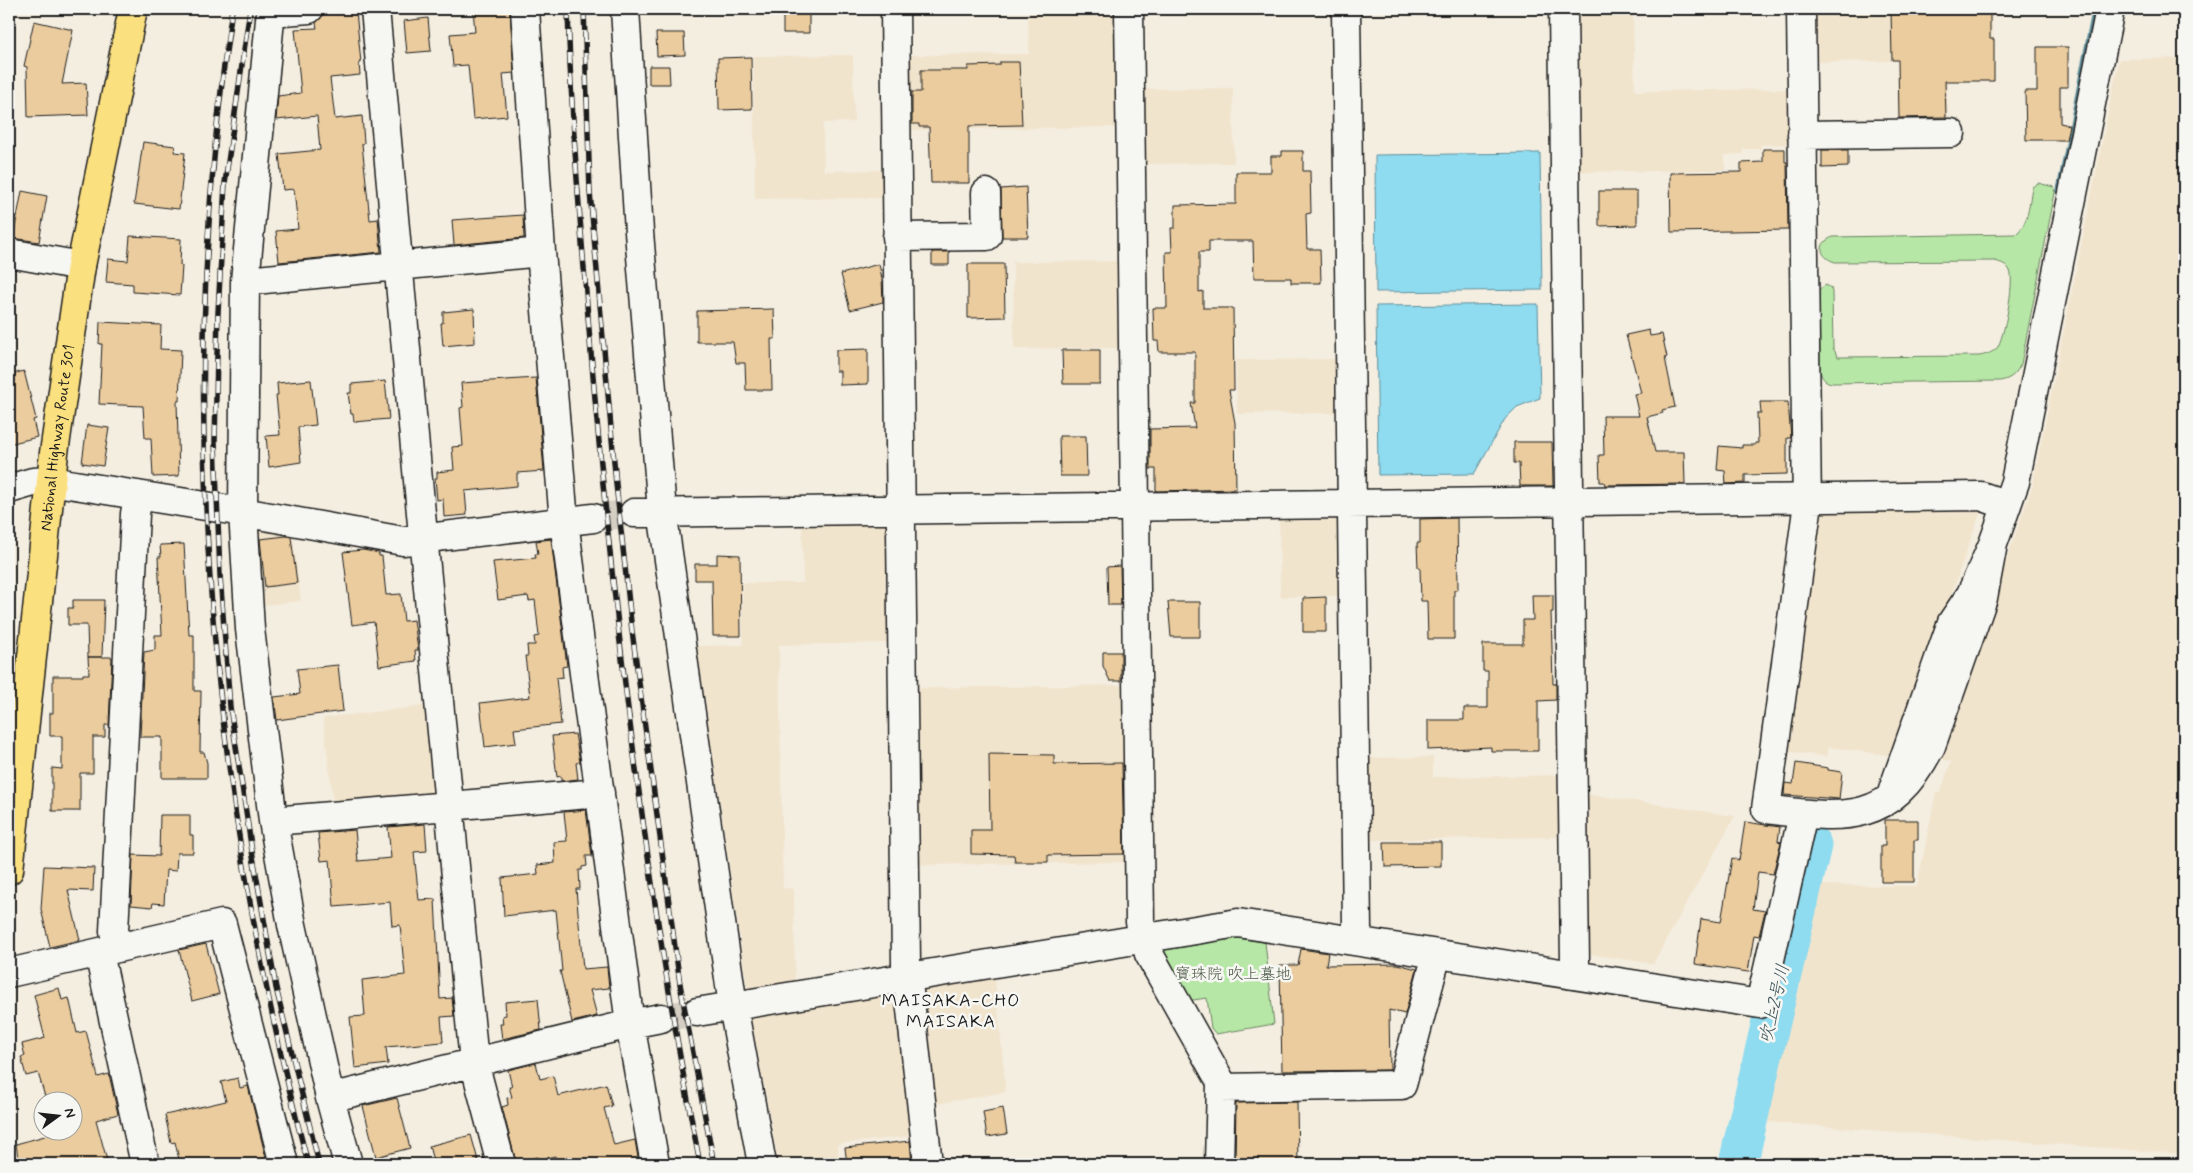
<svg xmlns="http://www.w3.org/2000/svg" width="2193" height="1173" font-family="Mynerve,'Klee One',sans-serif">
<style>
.built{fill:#f1e4cd}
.green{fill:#b7e7a6;stroke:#6a8261}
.water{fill:#8fdbef;stroke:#618f9b}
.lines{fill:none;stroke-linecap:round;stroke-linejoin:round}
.stream{stroke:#618f9b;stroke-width:6}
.river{stroke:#8fdbef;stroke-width:39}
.building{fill:#ebcc9e;stroke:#1c1c1c}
.minor-tunnel{stroke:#d4cec3;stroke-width:28;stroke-dasharray:28 14;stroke-linecap:butt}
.minor-casing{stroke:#1c1c1c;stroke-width:31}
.highway-casing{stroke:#1c1c1c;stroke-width:31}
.minor{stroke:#f6f6f2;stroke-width:28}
.highway{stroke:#fbe080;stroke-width:28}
.rail-casing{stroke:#1c1c1c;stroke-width:5.5}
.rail{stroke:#f6f6f2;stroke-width:4;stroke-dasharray:11;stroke-linecap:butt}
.labels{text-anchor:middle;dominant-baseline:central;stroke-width:5;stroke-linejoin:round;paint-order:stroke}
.street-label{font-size:16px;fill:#1c1c1c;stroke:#f6f6f2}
.park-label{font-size:16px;fill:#4a5945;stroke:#f6f6f2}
.neighbourhood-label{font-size:18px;letter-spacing:1px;fill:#1c1c1c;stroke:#f6f6f2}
.water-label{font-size:18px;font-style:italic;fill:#3e555b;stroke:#f6f6f2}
</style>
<rect width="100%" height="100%" fill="#f4eee1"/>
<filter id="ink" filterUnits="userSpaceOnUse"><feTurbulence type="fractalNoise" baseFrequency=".02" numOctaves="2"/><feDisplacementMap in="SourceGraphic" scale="10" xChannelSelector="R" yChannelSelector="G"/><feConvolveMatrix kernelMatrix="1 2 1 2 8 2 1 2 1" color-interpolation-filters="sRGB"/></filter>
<g filter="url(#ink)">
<path class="built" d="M 1028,9 L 1120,9 L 1121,127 L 905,130 L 905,55 L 1029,54 Z
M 1571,9 L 1633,9 L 1635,91 L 1792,89 L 1793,144 L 1761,145 L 1761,149 L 1743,149 L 1743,154 L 1725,155 L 1725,170 L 1574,172 Z
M 1816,9 L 1992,9 L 1993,62 L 1947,63 L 1948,127 L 1898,128 L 1897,61 L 1817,62 Z
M 853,55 L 854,122 L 823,123 L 824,171 L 887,170 L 887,198 L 755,199 L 753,56 Z
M 2184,58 L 2184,1154 L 1766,1122 L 1821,885 L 1917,886 L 1936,792 L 1940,793 L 1951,762 L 1936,757 L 2032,487 L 2119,59 Z
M 1233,88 L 1234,163 L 1141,164 L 1140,89 Z
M 1123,261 L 1124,348 L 1014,349 L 1013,262 Z
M 1341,359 L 1341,413 L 1237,414 L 1236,360 Z
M 1819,505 L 1982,508 L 1894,756 L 1828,747 L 1827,757 L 1784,751 Z
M 1343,517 L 1344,596 L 1280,597 L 1279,518 Z
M 891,523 L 892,643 L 779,645 L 783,888 L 794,889 L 795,986 L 748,994 L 697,646 L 743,645 L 742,583 L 803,583 L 802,524 Z
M 259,529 L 293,535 L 301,601 L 255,606 L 251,535 Z
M 1128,685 L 1130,862 L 915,865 L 913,688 Z
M 431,705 L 440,796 L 334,810 L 323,718 Z
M 1433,757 L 1433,777 L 1565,775 L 1565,837 L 1366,840 L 1365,758 Z
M 1581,793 L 1735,816 L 1653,964 L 1583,953 Z
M 995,977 L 1006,1092 L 931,1105 L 920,990 Z
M 901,993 L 915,1136 L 838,1144 L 839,1164 L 779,1164 L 751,1018 Z"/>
<path class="green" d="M 2038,183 L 2054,187 L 2055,193 L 2021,364 C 2016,374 2011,379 2000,381 L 1831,383 C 1824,381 1822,378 1820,371 L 1819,292 L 1821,288 L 1826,285 L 1831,288 L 1832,292 L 1833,348 L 1838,357 L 1979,356 C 1985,355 1992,353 1997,348 C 2004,339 2015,281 2010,271 C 2007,264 2001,263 1995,261 L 1835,262 C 1819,257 1817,243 1833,237 L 2016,234 C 2029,224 2029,203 2032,187 Z
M 1814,884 L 1818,887 L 1819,892 L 1756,1164 L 1743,1164 L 1807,889 L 1809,885 Z
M 1238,938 L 1265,942 L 1274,1024 L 1216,1034 L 1211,1028 L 1207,998 L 1186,1001 L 1158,951 Z"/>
<path class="water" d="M 1540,153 L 1542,290 L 1376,292 L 1375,155 Z
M 1538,304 L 1540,398 L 1517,407 L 1505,419 L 1474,474 L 1378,475 L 1376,306 Z"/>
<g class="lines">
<path class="stream" d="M 2059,192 L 2095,9"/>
<path class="river" d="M 1738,1164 L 1812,845"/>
</g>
<path class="building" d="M 473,9 L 510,9 L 514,73 L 503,74 L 507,116 L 473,119 L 468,65 L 453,66 L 450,34 L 475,32 Z
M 783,9 L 809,9 L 809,33 L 783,33 Z
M 1891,9 L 1990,9 L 1990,39 L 1994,39 L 1994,81 L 1945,81 L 1946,117 L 1899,118 L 1898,60 L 1892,60 Z
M 356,11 L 361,63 L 359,63 L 360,75 L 330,78 L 335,119 L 362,116 L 364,143 L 362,144 L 370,220 L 378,219 L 381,252 L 279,262 L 276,231 L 298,229 L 294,189 L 283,190 L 279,154 L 320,150 L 317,116 L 276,120 L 278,96 L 301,93 L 295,29 L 317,28 L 316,23 L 323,14 Z
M 428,18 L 431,51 L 407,53 L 404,21 Z
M 34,21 L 73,30 L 62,84 L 86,83 L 88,115 L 28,117 L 27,67 L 24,66 Z
M 656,33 L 684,33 L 685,55 L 657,56 Z
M 2037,47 L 2068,47 L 2068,87 L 2060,87 L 2060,123 L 2069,125 L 2066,140 L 2026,140 L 2025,91 L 2037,91 Z
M 751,57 L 752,109 L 719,110 L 718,58 Z
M 1000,62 L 1019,62 L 1022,125 L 969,126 L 969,183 L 931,183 L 929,127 L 919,127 L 919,124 L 912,124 L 912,92 L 921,92 L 921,70 L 968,70 L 968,66 L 1000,65 Z
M 649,66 L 669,66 L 670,84 L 649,84 Z
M 143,142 L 175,146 L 174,152 L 185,153 L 179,209 L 134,204 Z
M 1763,149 L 1785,149 L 1785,162 L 1787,162 L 1788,230 L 1671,232 L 1670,173 L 1741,172 L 1741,163 L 1763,162 Z
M 1822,150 L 1848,150 L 1848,167 L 1822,168 Z
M 1282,151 L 1303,151 L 1303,171 L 1310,171 L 1311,213 L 1306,214 L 1307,249 L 1320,249 L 1321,283 L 1291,283 L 1291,278 L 1254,278 L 1253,241 L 1209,241 L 1209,252 L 1199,252 L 1199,292 L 1203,291 L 1203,308 L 1233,308 L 1234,390 L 1229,390 L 1235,423 L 1236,489 L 1156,491 L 1156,469 L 1150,469 L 1150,429 L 1195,428 L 1191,403 L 1195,403 L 1195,352 L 1159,352 L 1158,341 L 1154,341 L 1153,308 L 1167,308 L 1166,252 L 1172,252 L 1171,228 L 1175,228 L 1175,205 L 1236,204 L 1236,172 L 1271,172 L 1271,156 L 1282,156 Z
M 1026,187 L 1028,237 L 1002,237 L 1001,189 Z
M 22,191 L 47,196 L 39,242 L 13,238 Z
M 1599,191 L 1637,191 L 1637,225 L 1599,226 Z
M 523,215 L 524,238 L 454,245 L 452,220 Z
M 130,236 L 181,239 L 180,265 L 182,266 L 180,295 L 133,292 L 133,284 L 106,282 L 108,259 L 128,261 Z
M 932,252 L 949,252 L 949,265 L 932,265 Z
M 879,264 L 882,279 L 883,302 L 850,310 L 841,274 Z
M 968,264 L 1004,264 L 1005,317 L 968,318 Z
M 474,309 L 475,343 L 443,346 L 441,323 L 443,323 L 443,312 Z
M 774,309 L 775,339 L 771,339 L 772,390 L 746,390 L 745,363 L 736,363 L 733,342 L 697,342 L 697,311 Z
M 100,322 L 161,325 L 160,349 L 181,350 L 179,401 L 177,401 L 179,476 L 153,477 L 151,438 L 145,438 L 143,406 L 99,404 L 102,344 L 99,344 Z
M 1649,330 L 1650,336 L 1662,334 L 1667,357 L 1665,358 L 1675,407 L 1662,410 L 1663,413 L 1647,417 L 1655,452 L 1684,452 L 1685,484 L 1605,485 L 1604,482 L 1600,482 L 1599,455 L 1604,455 L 1603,416 L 1639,416 L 1634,394 L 1641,393 L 1626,335 Z
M 868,349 L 868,384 L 840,385 L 840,371 L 836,371 L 836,350 Z
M 1062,350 L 1100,350 L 1100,384 L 1063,384 Z
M 24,371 L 36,419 L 33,420 L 37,437 L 9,444 L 9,375 Z
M 536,378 L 544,471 L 517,473 L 517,486 L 465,491 L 467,515 L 444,517 L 443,499 L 437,500 L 435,478 L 437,478 L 437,472 L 454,470 L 452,447 L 463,446 L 460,408 L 463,407 L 461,383 Z
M 311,380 L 316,425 L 298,427 L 301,462 L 269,467 L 266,436 L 280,435 L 276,395 L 278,395 L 277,383 Z
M 385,381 L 389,419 L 354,422 L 353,414 L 351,414 L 348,393 L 351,393 L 351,384 Z
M 1760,402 L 1788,402 L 1791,438 L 1787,438 L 1787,474 L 1745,475 L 1745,483 L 1726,484 L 1725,471 L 1717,470 L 1719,446 L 1742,448 L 1742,445 L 1755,445 L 1755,443 L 1758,443 L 1757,413 L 1761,413 Z
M 87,425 L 109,428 L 103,466 L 82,463 Z
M 1059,436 L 1086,436 L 1087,476 L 1060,476 Z
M 1514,442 L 1552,442 L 1553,486 L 1520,486 L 1519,463 L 1514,463 Z
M 1457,518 L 1458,590 L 1454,590 L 1454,639 L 1428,639 L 1427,601 L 1421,601 L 1420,568 L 1418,568 L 1417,543 L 1420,543 L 1420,519 Z
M 286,536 L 291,537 L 297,583 L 265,587 L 260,539 Z
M 551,539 L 567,666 L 562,667 L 563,677 L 556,678 L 561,724 L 514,729 L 516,743 L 485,747 L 480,703 L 530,697 L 525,656 L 528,656 L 527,645 L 535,645 L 534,637 L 539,636 L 535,600 L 529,601 L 528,596 L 498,600 L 493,562 L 536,558 L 535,554 L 538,554 L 536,541 Z
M 184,544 L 189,635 L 194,635 L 194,691 L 201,691 L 200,752 L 204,752 L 207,763 L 207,778 L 162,778 L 162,737 L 140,737 L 144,652 L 155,650 L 155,635 L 162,635 L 158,557 L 161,557 L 160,545 Z
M 363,550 L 379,553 L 379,556 L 382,556 L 386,595 L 401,594 L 404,621 L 414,620 L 418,650 L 415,650 L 416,661 L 379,666 L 374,622 L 352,625 L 343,552 Z
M 717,554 L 740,555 L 741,636 L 713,636 L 712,580 L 695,580 L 695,564 L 717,564 Z
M 1120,566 L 1121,605 L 1108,605 L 1107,567 Z
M 1532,595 L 1553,595 L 1553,612 L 1551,612 L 1553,684 L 1556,684 L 1556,700 L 1538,701 L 1538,751 L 1491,751 L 1491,747 L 1428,750 L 1428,720 L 1464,720 L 1464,708 L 1488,708 L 1488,671 L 1483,671 L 1483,644 L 1523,644 L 1523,620 L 1533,620 Z
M 1326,597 L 1326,632 L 1303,632 L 1303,598 Z
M 73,600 L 104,600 L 102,657 L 88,657 L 87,625 L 68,625 L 68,608 L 73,608 Z
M 1168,602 L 1200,602 L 1200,637 L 1171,637 Z
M 1103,652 L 1121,652 L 1121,681 L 1110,681 L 1103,666 Z
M 88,657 L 112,657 L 109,725 L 105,725 L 105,737 L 93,737 L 93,773 L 80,773 L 80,811 L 52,811 L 52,768 L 62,769 L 62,736 L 50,736 L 50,713 L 53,713 L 53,676 L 83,676 L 83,674 L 89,674 Z
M 338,665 L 343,711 L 277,720 L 274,697 L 300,694 L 297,669 Z
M 575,734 L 580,762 L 576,763 L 578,779 L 561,781 L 561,776 L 557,777 L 552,736 Z
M 989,754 L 1054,755 L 1054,764 L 1122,763 L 1124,854 L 1048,855 L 1048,862 L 1015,862 L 1014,855 L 971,854 L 971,830 L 990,830 Z
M 1796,763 L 1828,768 L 1828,770 L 1842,772 L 1839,799 L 1784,795 L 1785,783 L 1793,784 Z
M 586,810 L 592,856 L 586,856 L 587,866 L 582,867 L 582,870 L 579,870 L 580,889 L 576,889 L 583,969 L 607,967 L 609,988 L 590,990 L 597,1016 L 572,1022 L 560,971 L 562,971 L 556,910 L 504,916 L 502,878 L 538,874 L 537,865 L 555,863 L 554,842 L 567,841 L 564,812 Z
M 160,815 L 190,815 L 190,835 L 193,835 L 193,853 L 177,853 L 176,871 L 166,870 L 164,904 L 153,903 L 152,907 L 131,905 L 133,855 L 159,856 Z
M 1885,820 L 1918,820 L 1918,840 L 1914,840 L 1914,882 L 1881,882 L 1881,846 L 1885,846 Z
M 1745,822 L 1780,827 L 1778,841 L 1781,842 L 1773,874 L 1758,872 L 1753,909 L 1765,911 L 1759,936 L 1754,935 L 1748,972 L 1695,964 L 1701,919 L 1721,922 L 1732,858 L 1739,860 Z
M 425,824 L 427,851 L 414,852 L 419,900 L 435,899 L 440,999 L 452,998 L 454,1016 L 441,1017 L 443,1042 L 386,1047 L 388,1064 L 355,1068 L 350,1017 L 365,1016 L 362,980 L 405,975 L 400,925 L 392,926 L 390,902 L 334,907 L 330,860 L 321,861 L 318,833 L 355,830 L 358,861 L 391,858 L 388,827 Z
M 1384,842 L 1441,842 L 1441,866 L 1385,867 Z
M 44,866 L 94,868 L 93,891 L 68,890 L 80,940 L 50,947 L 41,909 Z
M 206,944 L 219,994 L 192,1001 L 179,950 Z
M 1301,949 L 1328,953 L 1326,965 L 1397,964 L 1417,969 L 1405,1014 L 1389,1010 L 1390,1070 L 1282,1071 L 1280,965 L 1298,965 Z
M 59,988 L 62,1000 L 69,998 L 77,1033 L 86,1031 L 98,1077 L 109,1074 L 118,1114 L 96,1120 L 108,1164 L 19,1164 L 16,1144 L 52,1134 L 51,1130 L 72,1130 L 72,1100 L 46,1100 L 38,1073 L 26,1076 L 21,1057 L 25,1056 L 22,1044 L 45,1038 L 34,995 Z
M 538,999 L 541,1030 L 502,1039 L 500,1024 L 503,1024 L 502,1016 L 506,1015 L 505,1002 Z
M 536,1063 L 540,1079 L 553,1076 L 558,1096 L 606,1084 L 612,1106 L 604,1108 L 614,1145 L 635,1140 L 639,1164 L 557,1164 L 555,1156 L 538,1160 L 537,1157 L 516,1162 L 502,1107 L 508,1105 L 507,1098 L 512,1097 L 509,1087 L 512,1087 L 508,1070 Z
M 238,1078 L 240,1088 L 248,1086 L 266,1158 L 241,1164 L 180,1164 L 175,1142 L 171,1143 L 165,1115 L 226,1101 L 221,1082 Z
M 397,1098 L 410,1148 L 376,1157 L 363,1106 Z
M 1297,1102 L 1298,1164 L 1235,1164 L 1236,1103 Z
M 1003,1108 L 1007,1134 L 987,1137 L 983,1112 Z
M 471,1135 L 479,1164 L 434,1164 L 429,1146 Z
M 910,1141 L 912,1164 L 847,1164 L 845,1148 Z"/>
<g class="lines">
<path class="minor-tunnel" d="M 593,518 L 634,513
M 661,1018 L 697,1012"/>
<g class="minor-casing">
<path id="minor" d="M 271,9 L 245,281 L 243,512 L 250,629 L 273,821 L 292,925 L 330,1098 L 348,1164
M 375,9 L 425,557 L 474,1062 L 501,1164
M 525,9 L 541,252 L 564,521 L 630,1024 L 655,1164
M 625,9 L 639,232 L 662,511 L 733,1006 L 762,1164
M 895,9 L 906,964 L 928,1164
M 1129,9 L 1140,922 L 1149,954 L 1221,1082 L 1219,1164
M 1346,9 L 1357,930 L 1356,941
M 1563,9 L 1575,963 L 1573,975
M 1801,9 L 1807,510 L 1766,809 C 1844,819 1890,826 1931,746 L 1983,598 L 1993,544
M 271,12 L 309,9
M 1802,135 L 1951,133
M 897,237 L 987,236 L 986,193
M 9,253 L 81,266
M 245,281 L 541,252
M 9,489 L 33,482 L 50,481 L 243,512 L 403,541 L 593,518
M 634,513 L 1981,496 L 2007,505
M 1893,790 L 1952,622 L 1971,594 L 1993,544 L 2015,482 L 2110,9
M 273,821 L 600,793
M 118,948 L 114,931 L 135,514 L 138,495
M 99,953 L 145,1164
M 9,973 L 222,924 L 284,1164
M 697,1012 L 1238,923 L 1760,1004 L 1803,814
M 1221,1088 L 1402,1085 L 1437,954
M 330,1098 L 630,1024 L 661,1018"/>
</g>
<g class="highway-casing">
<g id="highway">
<path id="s1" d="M 9,870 L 54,453 L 81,266 L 133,9"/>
</g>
</g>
<use href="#minor" class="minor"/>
<use href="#highway" class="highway"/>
<g class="rail-casing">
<path id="rail" d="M 232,9 C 173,394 209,788 308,1164
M 250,9 L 225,183 L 218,313 L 215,441 L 220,575 L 230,707 L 251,845 L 276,988 L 319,1164
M 568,9 C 571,120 581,231 590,341 C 613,617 647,892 700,1164
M 584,9 L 590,192 L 616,484 L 632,631 L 680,984 L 714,1164"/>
</g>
<use href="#rail" class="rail"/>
</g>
</g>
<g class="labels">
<g class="street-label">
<text stroke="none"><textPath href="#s1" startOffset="435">National Highway Route 301</textPath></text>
</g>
<g class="park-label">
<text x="1233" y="974">寶珠院 吹上墓地</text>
</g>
<g class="neighbourhood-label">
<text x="951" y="1001">MAISAKA-CHO<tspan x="951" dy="21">MAISAKA</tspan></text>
</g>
<g class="water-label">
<text transform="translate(1775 1004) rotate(-77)">吹上2号川</text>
</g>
</g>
<rect width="2193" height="1173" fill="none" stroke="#f6f6f2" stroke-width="30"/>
<rect x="15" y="15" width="2163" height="1143" fill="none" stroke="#1c1c1c" stroke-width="2" filter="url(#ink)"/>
<g transform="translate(58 1116) rotate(75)"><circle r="24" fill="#f6f6f2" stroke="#9f9f9c"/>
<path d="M0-4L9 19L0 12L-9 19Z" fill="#1c1c1c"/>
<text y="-8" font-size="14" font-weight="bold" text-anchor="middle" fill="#1c1c1c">N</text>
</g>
</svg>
